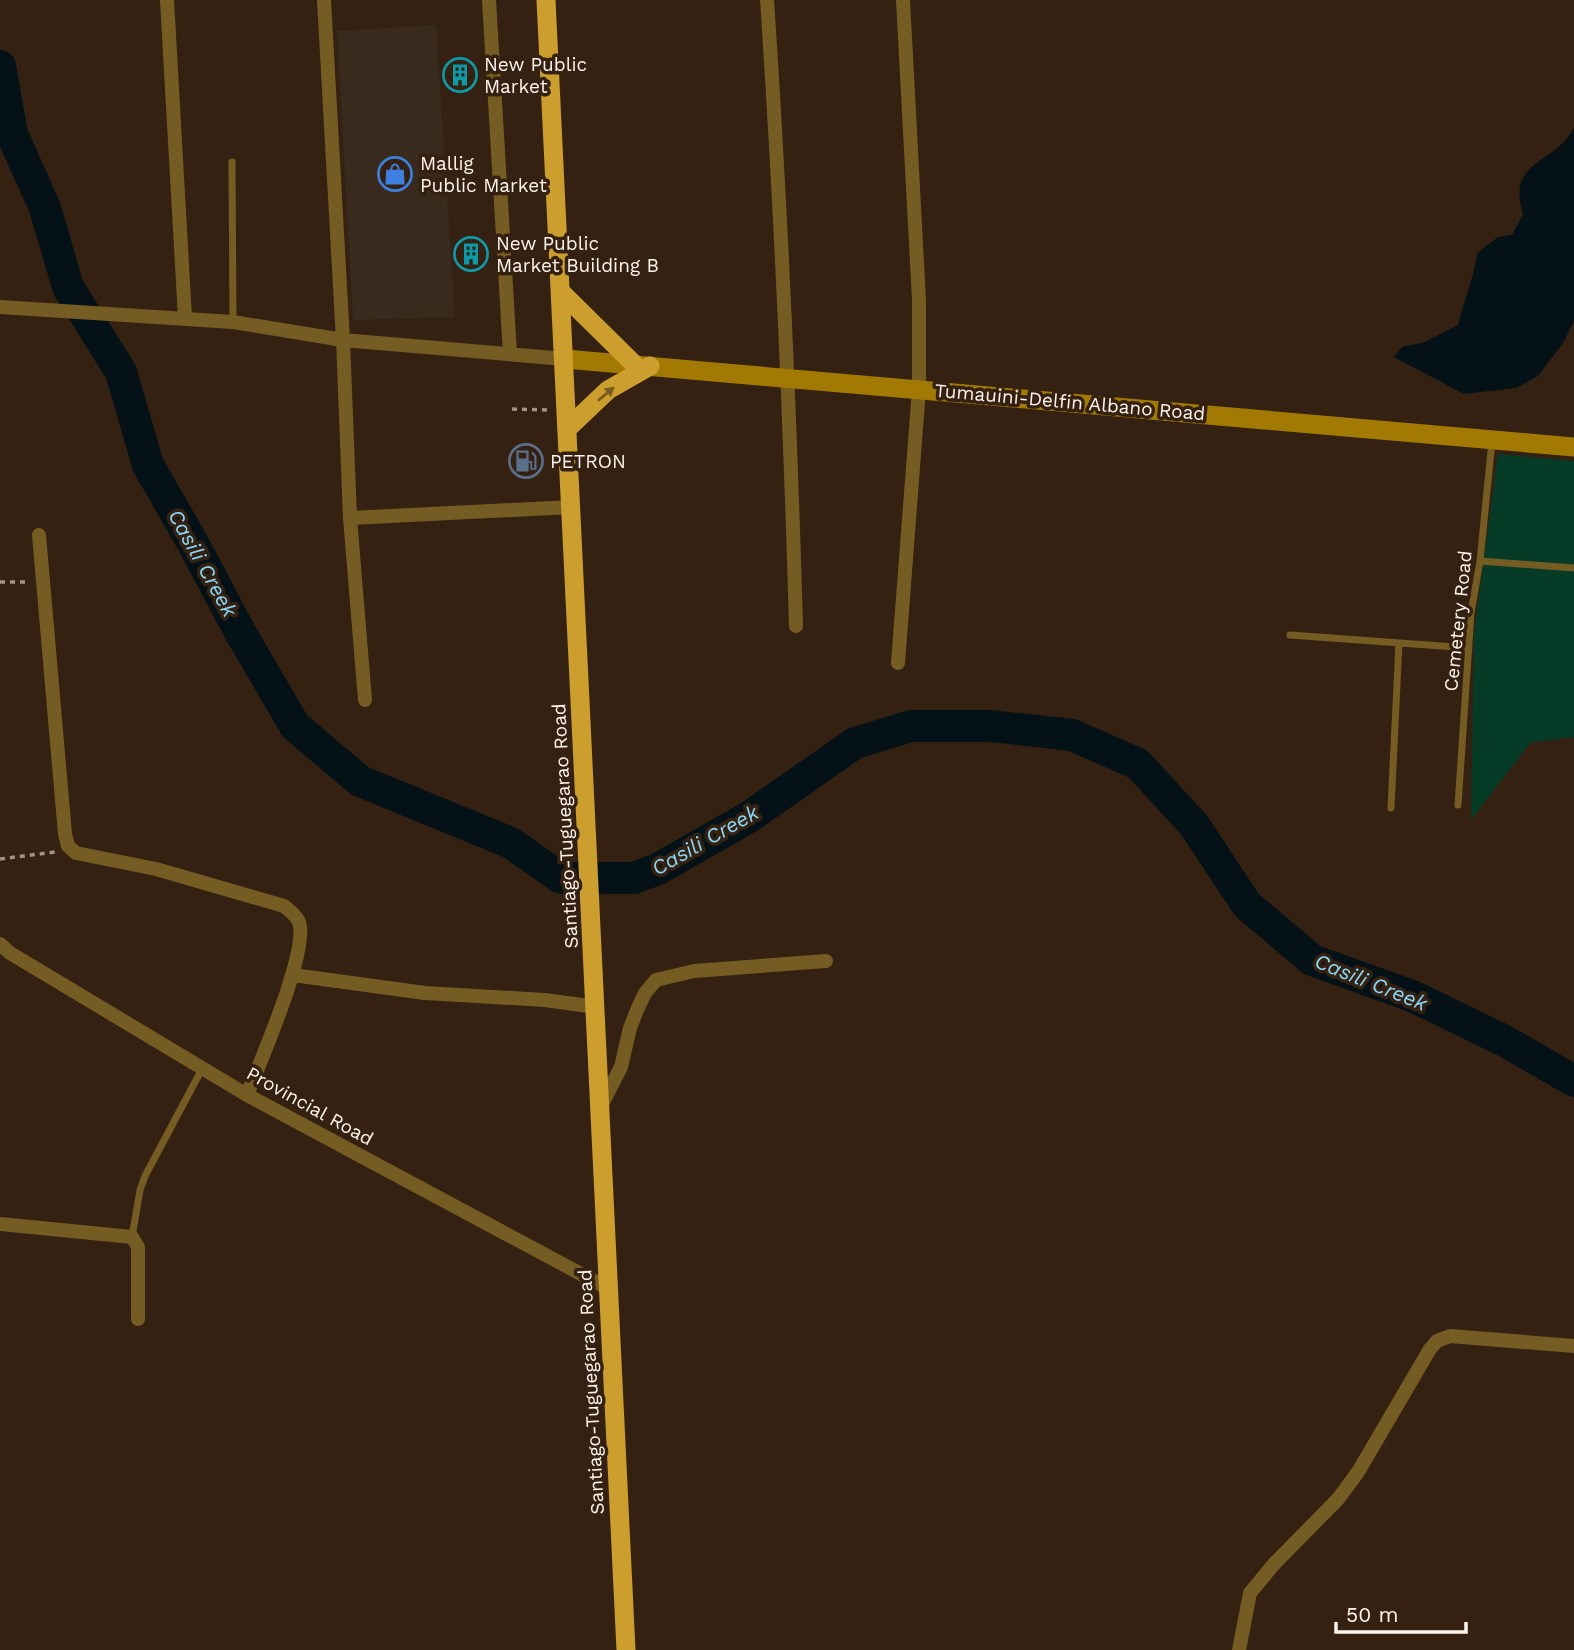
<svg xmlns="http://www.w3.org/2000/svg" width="1574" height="1650" font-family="'Work Sans',sans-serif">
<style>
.commercial{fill:#382a1d}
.green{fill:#063b27}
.water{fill:#041218}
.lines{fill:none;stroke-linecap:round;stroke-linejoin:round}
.river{stroke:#041218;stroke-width:32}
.path{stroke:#a19387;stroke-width:3.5;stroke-dasharray:5 5;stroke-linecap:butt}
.service{stroke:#755c23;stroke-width:7}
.minor{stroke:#755c23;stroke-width:14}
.secondary{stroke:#a27a03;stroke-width:19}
.trunk{stroke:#cc9e2e;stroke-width:19}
.oneway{fill:#78591f}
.labels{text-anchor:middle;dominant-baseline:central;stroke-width:7;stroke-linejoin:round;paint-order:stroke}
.poi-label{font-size:19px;fill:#fef3eb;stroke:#342112;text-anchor:start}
.street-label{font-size:19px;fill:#fef3eb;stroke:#342112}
.water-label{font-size:21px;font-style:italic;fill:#89d8f9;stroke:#342112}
</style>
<rect width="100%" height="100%" fill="#342112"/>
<path class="commercial" d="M 436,25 L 455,317 L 353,320 L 337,31 Z"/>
<path class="green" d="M 1498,454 L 1574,461 L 1574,737 L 1530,743 L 1471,820 L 1474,633 Z"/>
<path class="water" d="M 1574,128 L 1574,321 L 1563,343 L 1538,376 L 1516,388 L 1464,394 L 1394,357 L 1402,347 L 1425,342 L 1458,325 C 1464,300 1474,278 1477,253 L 1498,237 L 1512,235 L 1523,214 C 1506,159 1554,166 1574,128 Z"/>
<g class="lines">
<path class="river" d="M 0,66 L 12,134 L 45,208 L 68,287 L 121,372 L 148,465 L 195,547 L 240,632 L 295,726 L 360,781 L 511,843 L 561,878 L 634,878 L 658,869 L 749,817 L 855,743 L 911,726 L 991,726 L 1072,735 L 1138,764 L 1194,825 L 1247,905 L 1312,960 L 1412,996 L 1505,1041 L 1574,1081"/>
<path class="path" d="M 512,409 L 548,410
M 0,582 L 29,582
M 0,859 L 55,852"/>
<path class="service" d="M 232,162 L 233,322
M 1480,561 L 1574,568
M 1290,635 L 1469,648
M 1458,805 L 1471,613 L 1480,561 L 1492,441
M 1391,808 L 1399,643
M 132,1237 L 140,1190 L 145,1176 L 202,1069"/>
<path class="minor" d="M 167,0 L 185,318
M 324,0 L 343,340 L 350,518 L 365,700
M 489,0 L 510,354
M 767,0 C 781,209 790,417 796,626
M 0,307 L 233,322 L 343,340 L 565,359
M 350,518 L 572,507
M 39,535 L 65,834 L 68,846 L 76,853 L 156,869 L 284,906 C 290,911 296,915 299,922 C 309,951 260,1062 247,1095
M 898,663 L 919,389 L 919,300 L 903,0
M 0,944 L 10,953 L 247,1095 L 609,1289
M 293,975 L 425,993 L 545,1000 L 596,1007
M 601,1106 L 621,1067 L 630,1028 L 637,1010 L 645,993 L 656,980 L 694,971 L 826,961
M 0,1224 L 132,1237 L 138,1247 L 138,1319
M 1239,1650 L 1250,1593 L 1274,1564 L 1338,1499 L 1358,1472 L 1430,1349 L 1437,1341 L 1450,1336 L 1574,1346"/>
<path class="secondary" d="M 565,359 L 1574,447"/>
<path class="trunk" d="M 546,0 L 626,1650
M 562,293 L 635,365
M 567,429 L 608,390 L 650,366"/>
</g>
<defs><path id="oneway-solid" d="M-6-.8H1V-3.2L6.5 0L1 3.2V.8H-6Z" transform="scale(1.75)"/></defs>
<use class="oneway" href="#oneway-solid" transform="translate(606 394) rotate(-40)"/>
<defs>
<g id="building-ring" transform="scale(1.75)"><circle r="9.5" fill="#342112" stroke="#0f9aa8" stroke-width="1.5"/><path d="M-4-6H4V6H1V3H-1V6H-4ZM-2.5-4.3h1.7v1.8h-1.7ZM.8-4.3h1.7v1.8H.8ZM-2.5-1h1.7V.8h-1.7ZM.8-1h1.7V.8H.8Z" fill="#0f9aa8"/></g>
<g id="shop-ring" transform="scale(1.75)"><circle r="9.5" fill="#342112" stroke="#3f7fe0" stroke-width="1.5"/><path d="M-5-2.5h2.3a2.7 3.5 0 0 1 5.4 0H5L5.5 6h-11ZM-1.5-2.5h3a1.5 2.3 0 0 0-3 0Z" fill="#3f7fe0"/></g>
<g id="fuel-ring" transform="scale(1.75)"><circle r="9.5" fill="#342112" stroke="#5c6f8a" stroke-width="1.5"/><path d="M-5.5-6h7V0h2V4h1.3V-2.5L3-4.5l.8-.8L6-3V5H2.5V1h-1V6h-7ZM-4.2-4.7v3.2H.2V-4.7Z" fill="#5c6f8a"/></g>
</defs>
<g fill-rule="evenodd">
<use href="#building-ring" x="460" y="75"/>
<use href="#shop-ring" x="395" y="174"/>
<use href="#building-ring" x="471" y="254"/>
<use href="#fuel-ring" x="526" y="461"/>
</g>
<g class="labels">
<g class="poi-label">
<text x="484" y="64">New Public<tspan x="484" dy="22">Market</tspan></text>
<text x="420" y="163">Mallig<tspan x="420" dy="22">Public Market</tspan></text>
<text x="496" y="243">New Public<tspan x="496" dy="22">Market Building B</tspan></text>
<text x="550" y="461">PETRON</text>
</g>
<g class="street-label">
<text transform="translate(1070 402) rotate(5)">Tumauini-Delfin Albano Road</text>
<text transform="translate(1458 621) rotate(-84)">Cemetery Road</text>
<text transform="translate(565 826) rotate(-93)">Santiago-Tuguegarao Road</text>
<text transform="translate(310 1106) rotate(29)">Provincial Road</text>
<text transform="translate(591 1392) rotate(-93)">Santiago-Tuguegarao Road</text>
</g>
<g class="water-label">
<text transform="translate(203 563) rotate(61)">Casili Creek</text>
<text transform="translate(705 840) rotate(-30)">Casili Creek</text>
<text transform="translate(1371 982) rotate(22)">Casili Creek</text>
</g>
</g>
<path d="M1336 1622v10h130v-10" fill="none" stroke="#fef3eb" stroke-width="3.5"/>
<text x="1346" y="1622" font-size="21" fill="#fef3eb" stroke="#342112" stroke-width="5" paint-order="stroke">50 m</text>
</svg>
